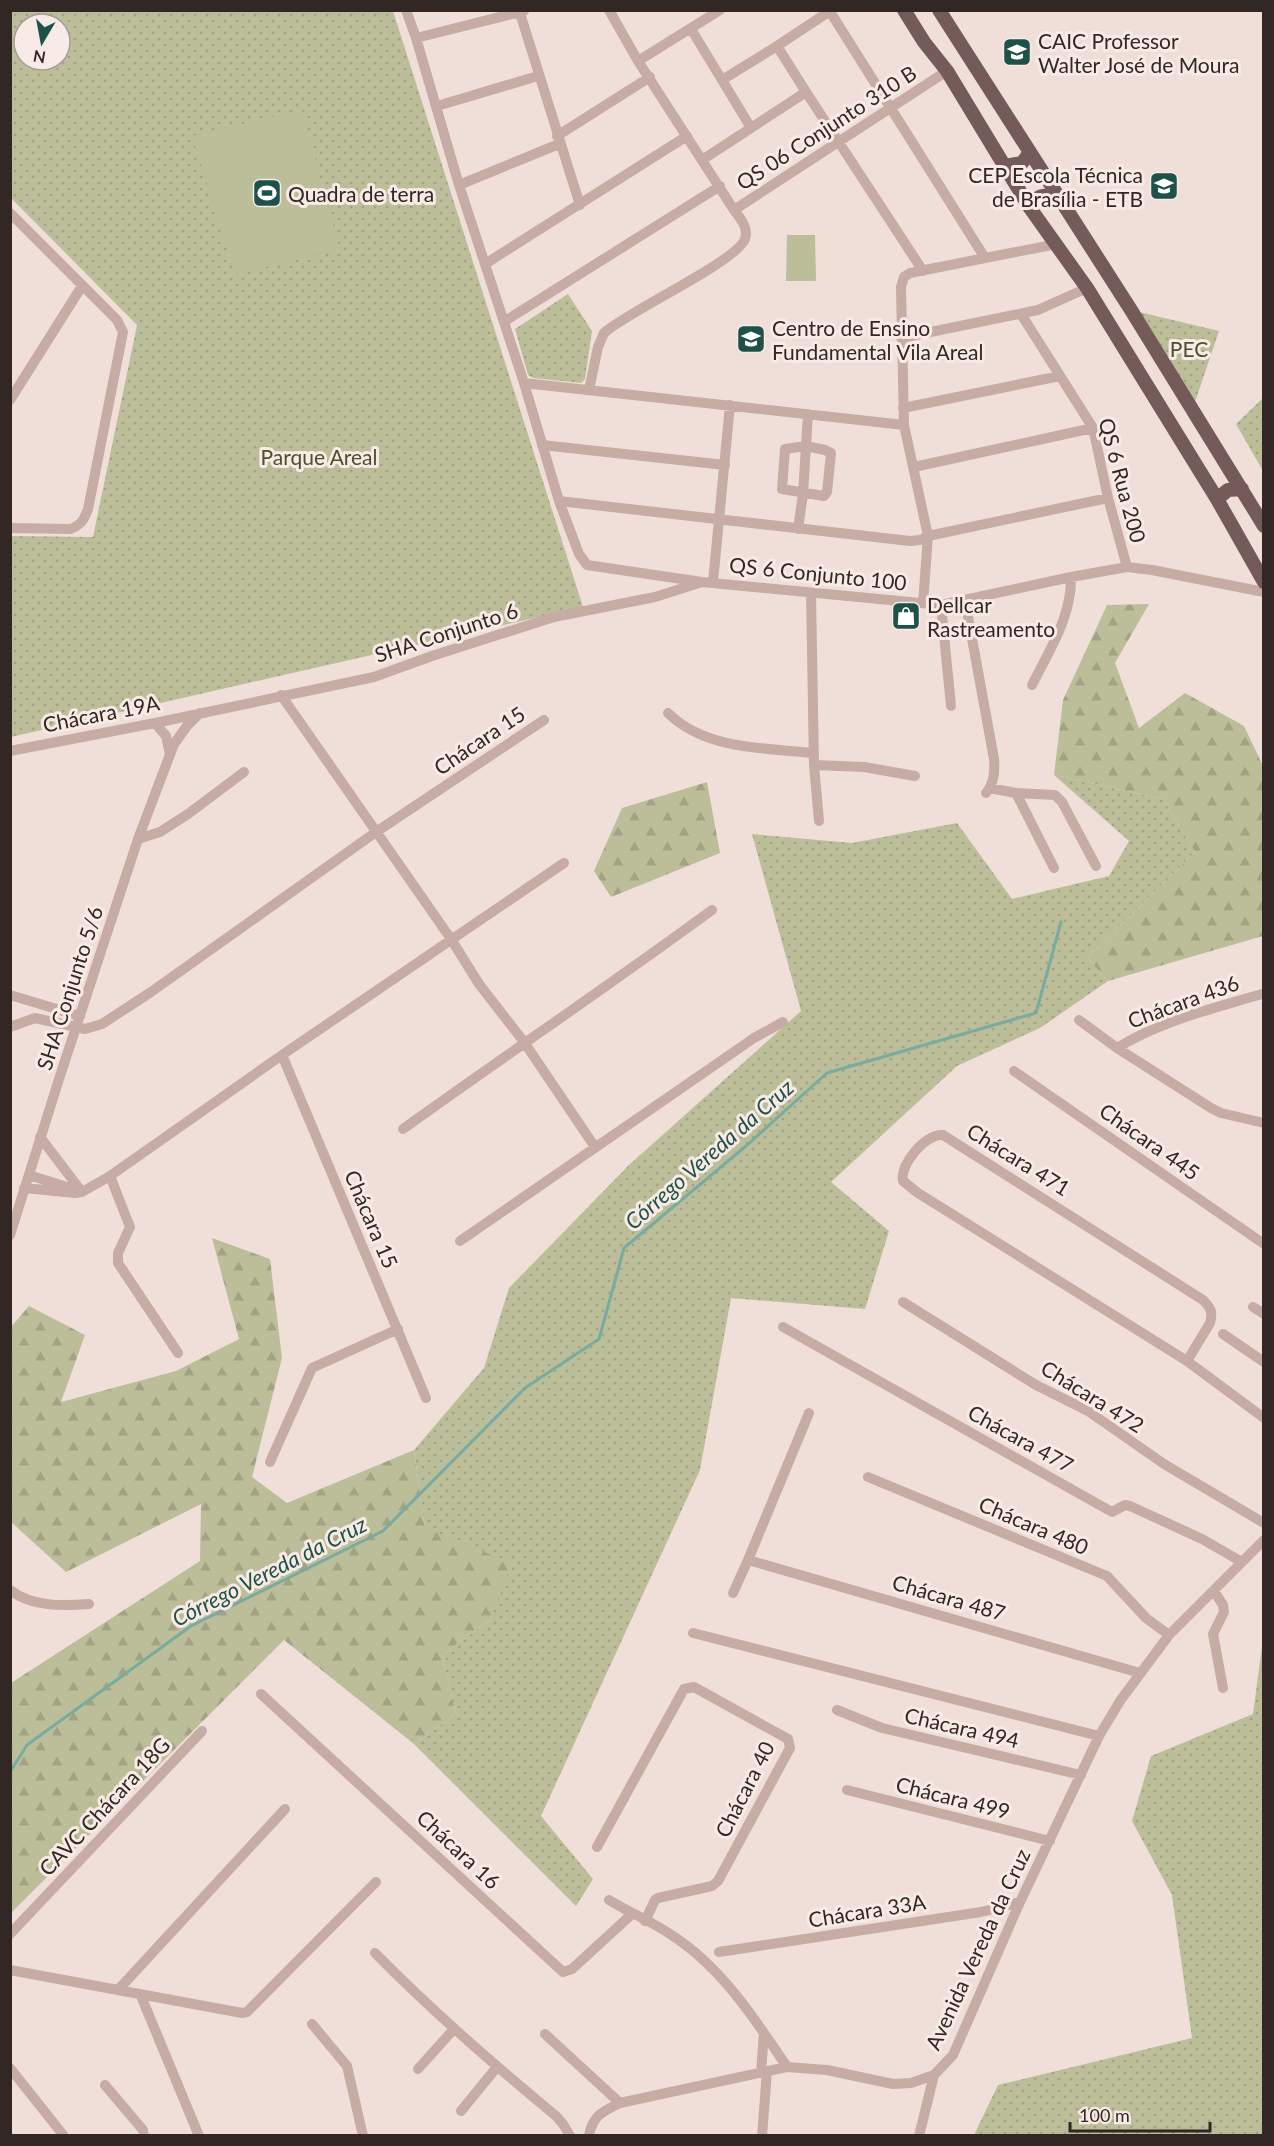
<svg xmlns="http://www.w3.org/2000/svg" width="1274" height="2146" font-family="Lato,sans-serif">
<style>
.green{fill:url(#green-dots);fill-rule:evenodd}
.forest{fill:url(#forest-firs)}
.pitch{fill:#bbbe99}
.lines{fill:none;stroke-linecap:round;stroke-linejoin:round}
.stream{stroke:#79aba0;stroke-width:3}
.minor{stroke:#c7aca5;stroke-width:10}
.major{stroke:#745a58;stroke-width:14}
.labels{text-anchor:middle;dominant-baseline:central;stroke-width:6;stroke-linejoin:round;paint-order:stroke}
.poi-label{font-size:21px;fill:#332726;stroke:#f8eae4;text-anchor:start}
.street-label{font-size:21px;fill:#332726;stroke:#f8eae4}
.park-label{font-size:21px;fill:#4c502b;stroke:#f8eae4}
.water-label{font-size:22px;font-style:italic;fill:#1e5248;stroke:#f8eae4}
</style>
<defs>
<pattern id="green-dots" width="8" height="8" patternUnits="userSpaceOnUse" patternTransform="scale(1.5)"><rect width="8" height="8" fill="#bbbe99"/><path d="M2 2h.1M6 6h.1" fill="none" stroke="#a1a384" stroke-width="1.8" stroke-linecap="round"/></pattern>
<pattern id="forest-firs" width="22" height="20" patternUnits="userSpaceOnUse" patternTransform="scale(1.5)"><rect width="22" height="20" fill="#bbbe99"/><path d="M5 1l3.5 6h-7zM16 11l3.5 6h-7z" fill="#a1a384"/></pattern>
</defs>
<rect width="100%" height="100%" fill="#f0dfd8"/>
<path class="green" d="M 11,11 L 393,11 L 583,607 L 11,737 L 10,536 L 93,537 L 137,325 L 11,198 ZM 24,24 L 60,24 L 60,60 L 24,60 Z
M 568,294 L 592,331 L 585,379 L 581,383 L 533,378 L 528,375 L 515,329 Z
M 1139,312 L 1219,331 L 1195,402 Z
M 1263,398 L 1263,471 L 1236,424 Z
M 1054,775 L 1163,799 L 1195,852 L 1087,958 L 1108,981 L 1040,1028 L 957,1066 L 831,1182 L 889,1231 L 865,1309 L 731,1298 L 700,1470 L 541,1816 L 593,1879 L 576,1906 L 414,1744 L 456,1714 L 442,1655 L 491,1619 L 425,1528 L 414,1450 L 484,1368 L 509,1288 L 629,1165 L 801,1011 L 752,834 L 852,843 L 957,823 L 1012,899 L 1109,876 L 1129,841 Z
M 1263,1639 L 1263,2135 L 974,2135 L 998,2085 L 1192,2038 L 1172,1895 L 1132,1821 L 1151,1756 L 1253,1714 Z"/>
<path class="forest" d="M 1149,604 L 1115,663 L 1139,728 L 1185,693 L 1244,726 L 1263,766 L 1263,936 L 1108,981 L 1087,958 L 1195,852 L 1163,799 L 1054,775 L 1063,700 L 1107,605 Z
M 707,782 L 720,853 L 611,897 L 594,871 L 622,808 Z
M 212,1238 L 270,1259 L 282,1358 L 252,1477 L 287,1503 L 414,1450 L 425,1528 L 512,1563 L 491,1619 L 442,1655 L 456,1714 L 414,1744 L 284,1640 L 11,1913 L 11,1683 L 200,1561 L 201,1504 L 66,1572 L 11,1522 L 11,1327 L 29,1306 L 85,1335 L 61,1402 L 176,1371 L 239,1339 Z"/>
<path class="pitch" d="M 302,110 L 340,250 L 235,274 L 192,136 Z
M 787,235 L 815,235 L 816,281 L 786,281 Z"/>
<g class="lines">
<path class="stream" d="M 10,1772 L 27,1745 L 191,1626 L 383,1531 L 525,1388 L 599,1339 L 624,1248 L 746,1146 L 827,1073 L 1036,1013 L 1061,922"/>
<path class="minor" d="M 406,10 L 416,38 L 459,185 L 524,383 L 559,501 L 579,554 L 587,565 L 702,582 L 941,605 L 1071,577 L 1127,567 L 1152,570 L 1264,592
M 519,10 L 580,205
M 609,10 L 638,61 L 734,210
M 691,29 L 722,80 L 777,46 L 806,92 L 702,160
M 416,38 L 524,11
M 777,46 L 830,11
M 638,61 L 720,10
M 722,80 L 751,128
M 806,92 L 923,271
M 437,106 L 538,76
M 557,136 L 650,77
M 459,185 L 559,144
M 10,213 L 117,320 L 123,332 L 88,509 C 84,520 81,525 70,529 L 10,528
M 985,258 L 1057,244
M 485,264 L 687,136
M 1021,314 L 1093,428 L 1108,498 L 1127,567
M 505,321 L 720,186
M 901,338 L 1038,310 L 1087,288
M 524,383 L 904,425 L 901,287 L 904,277 L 910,273 L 985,258 L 829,10
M 589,390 L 598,347 L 604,333 C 628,311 736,262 745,239 C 749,228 740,218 734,210 L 947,71
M 10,400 L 82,286
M 903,408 L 1060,376
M 904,425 L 928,536 L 923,603
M 542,445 L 725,465
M 806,446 L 825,450 L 831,453 L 827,492 L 824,496 L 782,489 L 785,449 Z
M 914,467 L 1093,428
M 559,501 L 910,541 L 920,540 L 928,536 L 1108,498
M 798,529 L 803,494 L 808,414
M 713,582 L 730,405
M 811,593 L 814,765 L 819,821
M 965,600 L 994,759 C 995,772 994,783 986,793
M 941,605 L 951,706
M 1032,685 C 1049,651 1072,616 1071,577
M 281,695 L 451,939 L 479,984 L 524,1042 L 595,1147
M 668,713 C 705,750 766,748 814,753
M 155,723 L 166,736 L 170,755
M 10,751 L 155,723 L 374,677 L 432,656 L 554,617 L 655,597 L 699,583
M 814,765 L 864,767 L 915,776
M 990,788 L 1016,793 L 1055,795 L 1062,802 L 1096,866
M 1016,793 L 1054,868
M 138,839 L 160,832 L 188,814 L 244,772
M 10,995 L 80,1016
M 1079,1020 L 1117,1048 L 1211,1108 L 1221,1113 L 1264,1123
M 10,1027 L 35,1018 L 85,1029 L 102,1024 L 151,992 L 376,832 L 544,720
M 1117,1048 C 1160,1021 1215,1008 1262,994
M 282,1055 L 426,1398
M 1014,1071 L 1264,1244
M 403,1129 C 506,1055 610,985 712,910
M 40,1137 L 82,1192
M 29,1175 L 70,1188
M 110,1176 L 130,1227 L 118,1253 L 118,1263 L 178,1353
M 24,1188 L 75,1193 L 82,1192 L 110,1176 L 282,1055 L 564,863
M 10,1235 L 60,1076 L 138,839 L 174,744 L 187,726 L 200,713
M 460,1241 L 754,1038 L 783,1022
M 903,1302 L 1036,1385 L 1088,1411 L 1164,1464 L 1264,1523
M 1253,1307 L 1264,1314
M 783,1327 L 1112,1512 L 1125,1505 L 1130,1506 L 1202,1539 L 1242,1562
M 1223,1334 L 1264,1362
M 1187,1361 L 1210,1323 C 1213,1312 1211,1308 1203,1300 L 943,1135 C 926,1133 899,1165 903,1181 L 918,1193 L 1187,1361 L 1264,1418
M 809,1413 L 748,1560 L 1140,1673
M 270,1462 L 312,1368 L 398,1329
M 868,1477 L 1107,1576 L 1146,1618 L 1169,1635
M 10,1590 C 32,1607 62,1606 89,1604
M 1214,1591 L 1223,1605 L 1224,1612 L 1213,1634 L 1223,1688
M 733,1593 L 748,1560
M 693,1633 L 1099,1736
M 261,1694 L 563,1972 L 572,1969 L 632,1914
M 837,1710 L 882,1728 L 899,1732 L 1081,1775
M 847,1790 L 1050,1841
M 597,1847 L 684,1689 L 694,1687 L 788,1739 L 790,1748 L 718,1881 L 712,1886 L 658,1898 L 655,1900 L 645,1921
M 609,1900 C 630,1913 653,1922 673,1936 C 722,1968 755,2019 787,2067
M 10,1934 L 202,1731
M 719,1952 L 981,1912 L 1020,1902
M 375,1953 C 432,2011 493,2064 556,2116 L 563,2124 L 570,2136
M 10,1970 L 242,2013 L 247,2012 L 376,1882
M 118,1990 L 285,1809
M 141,1996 L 199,2136
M 312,2024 L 347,2066 L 363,2136
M 545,2034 L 620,2103
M 10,2068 L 64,2136
M 418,2069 L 454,2029
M 761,2072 L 764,2033
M 105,2085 L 143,2130 L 144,2136
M 461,2111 L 497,2067
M 589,2136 C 592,2116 603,2111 620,2103 L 787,2067 L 827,2070 L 893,2084 L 911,2083 L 934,2075 L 953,2055 L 1020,1902 L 1099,1736 L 1120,1701 L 1169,1635 L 1264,1540
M 762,2136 L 767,2071
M 919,2136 L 934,2075"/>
<path class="major" d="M 904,10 L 924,42 L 947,71 L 1030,208 L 1087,288 L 1217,499 L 1264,582
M 939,10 L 1131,310 L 1264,526
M 1005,166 L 1022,163 L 1030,152
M 1030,208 C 1036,195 1043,195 1056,195
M 1217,499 L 1228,490 L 1242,489"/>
</g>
<defs>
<g id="school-square" transform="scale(1.5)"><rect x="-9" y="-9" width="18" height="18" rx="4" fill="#1e5248" stroke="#f8eae4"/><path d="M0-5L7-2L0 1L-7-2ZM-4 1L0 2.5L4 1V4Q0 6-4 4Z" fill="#fff"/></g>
<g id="university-square" transform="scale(1.5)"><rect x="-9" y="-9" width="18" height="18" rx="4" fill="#1e5248" stroke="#f8eae4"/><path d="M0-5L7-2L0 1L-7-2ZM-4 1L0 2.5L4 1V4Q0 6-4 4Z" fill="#fff"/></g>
<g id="stadium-square" transform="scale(1.5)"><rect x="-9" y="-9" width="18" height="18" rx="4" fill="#1e5248" stroke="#f8eae4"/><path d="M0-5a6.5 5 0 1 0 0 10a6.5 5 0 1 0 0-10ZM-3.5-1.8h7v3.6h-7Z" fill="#fff"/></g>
<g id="shop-square" transform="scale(1.5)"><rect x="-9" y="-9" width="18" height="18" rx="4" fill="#1e5248" stroke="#f8eae4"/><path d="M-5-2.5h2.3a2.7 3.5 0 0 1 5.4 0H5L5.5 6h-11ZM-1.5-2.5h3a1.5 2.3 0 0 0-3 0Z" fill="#fff"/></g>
</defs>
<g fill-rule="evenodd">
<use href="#school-square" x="1017" y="52"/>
<use href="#university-square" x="1164" y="186"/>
<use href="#stadium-square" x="267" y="193"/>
<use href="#school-square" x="751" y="339"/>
<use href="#shop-square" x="906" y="616"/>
</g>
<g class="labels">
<g class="poi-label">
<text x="1038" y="40">CAIC Professor<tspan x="1038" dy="24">Walter José de Moura</tspan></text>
<text x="1143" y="174" text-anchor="end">CEP Escola Técnica<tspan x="1143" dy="24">de Brasília - ETB</tspan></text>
<text x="288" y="193">Quadra de terra</text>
<text x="772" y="327">Centro de Ensino<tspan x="772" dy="24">Fundamental Vila Areal</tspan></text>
<text x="927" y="604">Dellcar<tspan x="927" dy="24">Rastreamento</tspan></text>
</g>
<g class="street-label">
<text transform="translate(826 127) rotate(-33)">QS 06 Conjunto 310 B</text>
<text transform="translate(1123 480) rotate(75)">QS 6 Rua 200</text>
<text transform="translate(818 573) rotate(6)">QS 6 Conjunto 100</text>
<text transform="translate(446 632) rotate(-18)">SHA Conjunto 6</text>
<text transform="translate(101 713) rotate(-11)">Chácara 19A</text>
<text transform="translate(479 740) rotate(-34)">Chácara 15</text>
<text transform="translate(69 988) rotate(-72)">SHA Conjunto 5/6</text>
<text transform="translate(1183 1001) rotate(-20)">Chácara 436</text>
<text transform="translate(1150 1141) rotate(35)">Chácara 445</text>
<text transform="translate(1019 1159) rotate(32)">Chácara 471</text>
<text transform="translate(372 1219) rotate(67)">Chácara 15</text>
<text transform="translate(1093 1396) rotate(32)">Chácara 472</text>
<text transform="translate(1021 1438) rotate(29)">Chácara 477</text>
<text transform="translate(1034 1525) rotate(23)">Chácara 480</text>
<text transform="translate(949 1597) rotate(16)">Chácara 487</text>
<text transform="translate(962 1727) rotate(13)">Chácara 494</text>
<text transform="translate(744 1789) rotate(-63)">Chácara 40</text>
<text transform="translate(953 1797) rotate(14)">Chácara 499</text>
<text transform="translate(104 1806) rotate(-47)">CAVC Chácara 18G</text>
<text transform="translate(459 1849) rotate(43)">Chácara 16</text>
<text transform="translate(867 1910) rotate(-9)">Chácara 33A</text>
<text transform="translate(977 1949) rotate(-65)">Avenida Vereda da Cruz</text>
</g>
<g class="park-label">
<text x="1189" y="348">PEC</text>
<text x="319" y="456">Parque Areal</text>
</g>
<g class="water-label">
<text transform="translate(709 1154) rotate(-41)">Córrego Vereda da Cruz</text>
<text transform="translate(269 1571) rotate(-27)">Córrego Vereda da Cruz</text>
</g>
</g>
<rect width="1274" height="2146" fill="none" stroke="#332726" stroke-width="24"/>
<g transform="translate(42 42) rotate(190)"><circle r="28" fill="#f8eae4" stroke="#a99c98" stroke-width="1.5"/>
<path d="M0-4.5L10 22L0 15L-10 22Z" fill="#1e5248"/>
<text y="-9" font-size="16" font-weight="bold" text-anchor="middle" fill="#332726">N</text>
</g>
<path d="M1070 2122v9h140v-9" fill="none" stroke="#332726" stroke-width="3"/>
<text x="1079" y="2122" font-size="18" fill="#332726" stroke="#f8eae4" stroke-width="4.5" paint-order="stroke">100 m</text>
</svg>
